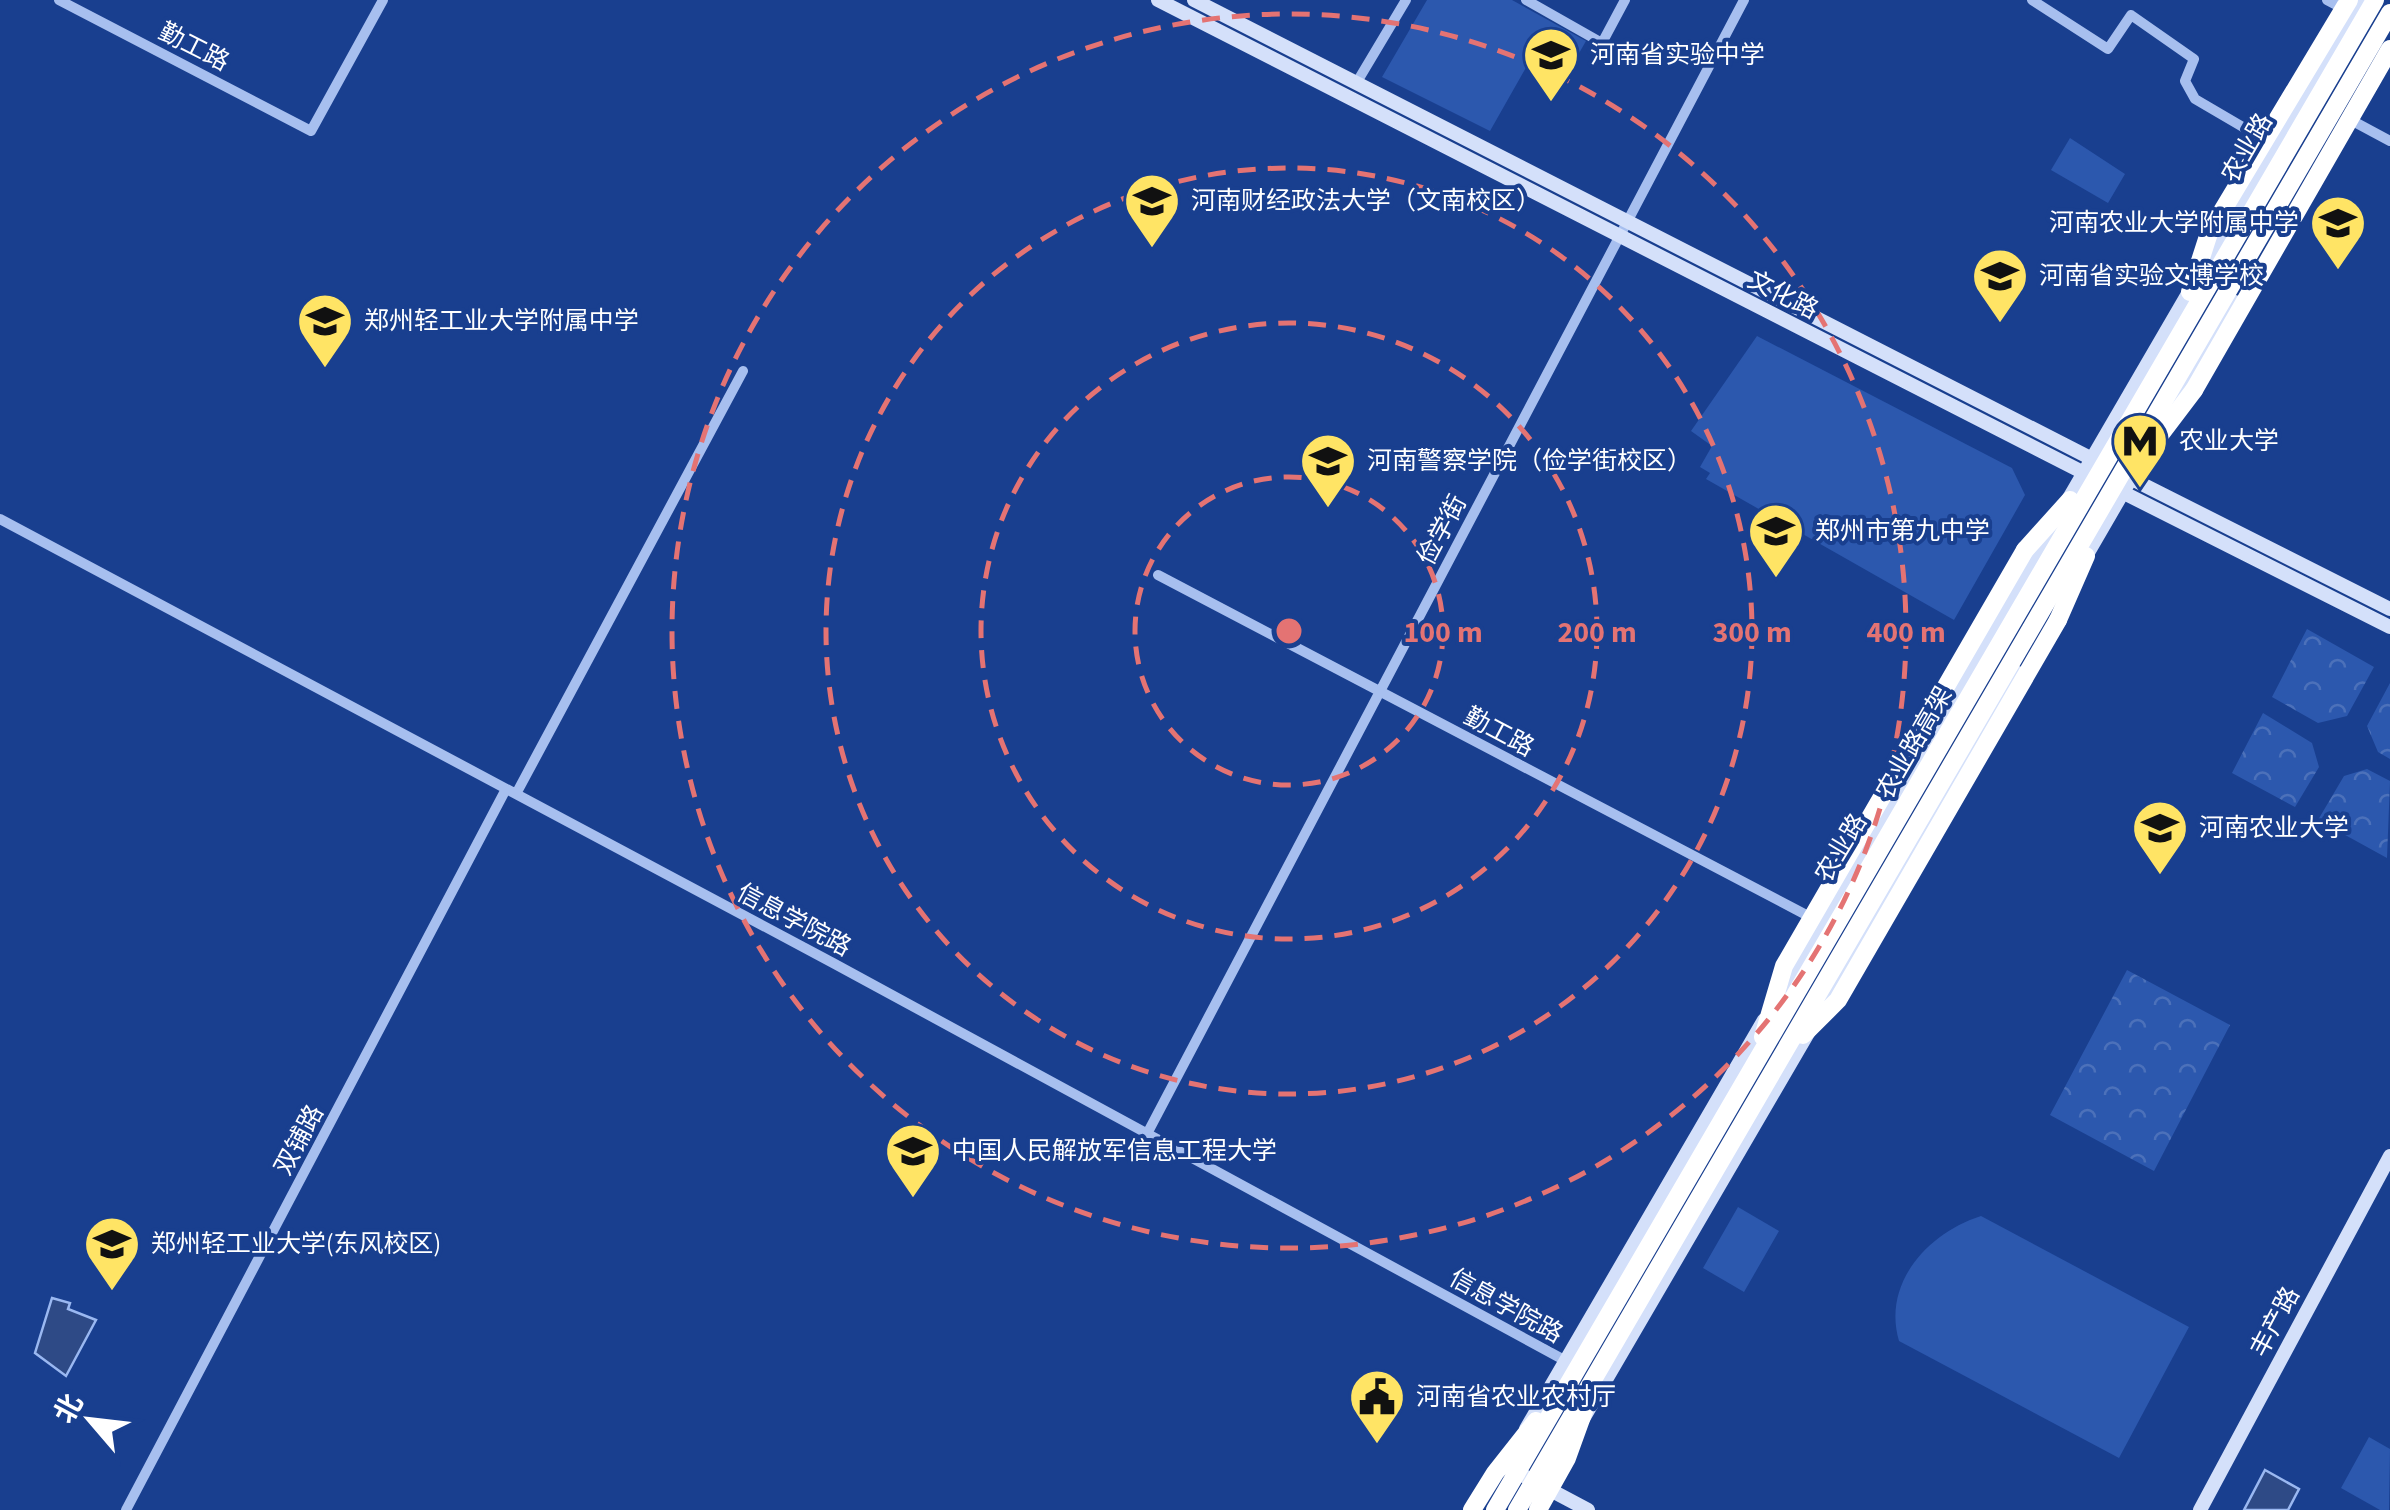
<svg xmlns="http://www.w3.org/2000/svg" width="2390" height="1510" font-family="'Source Sans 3','Noto Sans SC',sans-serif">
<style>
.grass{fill:#2c58ae}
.forest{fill:url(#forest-crowns)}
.water{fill:#2e4a86;stroke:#9ab8f1;stroke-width:2.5}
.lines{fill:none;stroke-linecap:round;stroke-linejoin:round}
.street{stroke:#a7bfef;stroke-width:10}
.secondary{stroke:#d4e0fa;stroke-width:14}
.highway{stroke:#fff;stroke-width:18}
.highway-bridge{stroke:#fff;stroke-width:18}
.ring{fill:none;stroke:#e47373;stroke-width:5;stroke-dasharray:18 12}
.labels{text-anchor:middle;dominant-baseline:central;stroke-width:8;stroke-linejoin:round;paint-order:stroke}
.street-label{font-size:25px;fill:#fff;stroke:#193f8f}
.poi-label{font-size:25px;fill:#fff;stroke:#193f8f;text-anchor:start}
.centre{fill:#e47373;stroke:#193f8f;stroke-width:5}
.ring-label{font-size:30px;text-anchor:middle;font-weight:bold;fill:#e47373;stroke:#193f8f;stroke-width:8;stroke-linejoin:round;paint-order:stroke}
</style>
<defs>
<pattern id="forest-crowns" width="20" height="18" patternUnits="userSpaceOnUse" patternTransform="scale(2.5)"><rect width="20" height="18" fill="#2c58ae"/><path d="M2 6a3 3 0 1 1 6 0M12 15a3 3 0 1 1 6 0" fill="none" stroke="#4c71ba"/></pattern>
</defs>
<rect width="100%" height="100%" fill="#193f8f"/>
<path class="grass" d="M 1427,0 L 1512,0 L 1586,41 L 1570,69 L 1536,50 L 1490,131 L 1382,77 Z
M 2070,138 L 2125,174 L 2108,203 L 2051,170 Z
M 1757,336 L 2012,468 L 2025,495 L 1954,620 L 1706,479 L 1710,473 L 1700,467 L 1712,446 L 1691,431 Z
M 1738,1207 L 1779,1231 L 1744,1292 L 1703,1268 Z
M 1981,1216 L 2189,1327 L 2119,1458 L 1899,1341 C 1882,1283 1928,1233 1981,1216 Z
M 2369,1437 L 2390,1449 L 2389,1510 L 2380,1510 L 2341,1488 Z"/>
<path class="forest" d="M 2307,629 L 2374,667 L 2347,716 L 2318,723 L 2272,697 Z
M 2390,683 L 2390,759 L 2378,752 L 2367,726 Z
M 2263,713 L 2312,743 L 2319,767 L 2295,807 L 2232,773 Z
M 2367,769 L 2390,781 L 2387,858 L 2318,820 L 2344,776 Z
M 2127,970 L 2230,1025 L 2154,1171 L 2050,1115 Z"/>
<path class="water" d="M 52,1298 L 70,1303 L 68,1309 L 96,1320 L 66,1376 L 35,1353 Z
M 2265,1470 L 2299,1489 L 2288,1510 L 2244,1510 Z"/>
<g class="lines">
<path class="street" d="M 59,0 L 311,131 L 383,0
M 1526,0 L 1602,43 L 1625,0
M 2032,0 L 2108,49 L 2131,15 L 2194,59 L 2185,81 L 2195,99 L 2265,140
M 2327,0 L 2348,11
M 1357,82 L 1406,0
M 2349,119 L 2390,141
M 0,519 L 833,963 L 1566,1361
M 1158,575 L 1812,918
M 516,794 L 743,371
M 1148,1132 L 1744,0
M 126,1510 L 506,789"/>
<path class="secondary" d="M 1158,0 L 2092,477
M 1194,0 L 2102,464
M 2175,404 L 2235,302
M 2126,476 L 2390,609
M 2116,489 L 2390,627
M 2082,563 L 2151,444
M 1781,993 L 2359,0
M 1583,1419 L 2018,673
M 1526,1429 L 1764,1020
M 1509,1468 L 1588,1510
M 2200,1510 L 2390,1156"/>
<path class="highway" d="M 2190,292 L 2209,233
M 2147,452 L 2194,390
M 2025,550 L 2070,500
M 2058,620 L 2086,556"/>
<path class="highway-bridge" d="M 2209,233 L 2349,0
M 2194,390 L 2390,49
M 1803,1035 L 1838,1000 L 2058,620
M 1763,1037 L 1784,966 L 2025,550
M 1472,1510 L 1495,1473 L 1536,1421
M 1495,1510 L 2375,0
M 1517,1510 L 2390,13
M 1538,1510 L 1567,1458 L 1584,1411"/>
</g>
<g class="ring">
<circle cx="1289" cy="631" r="154"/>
<circle cx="1289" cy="631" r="308"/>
<circle cx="1289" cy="631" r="463"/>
<circle cx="1289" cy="631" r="617"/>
</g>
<defs>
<g id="school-pin" transform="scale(2.875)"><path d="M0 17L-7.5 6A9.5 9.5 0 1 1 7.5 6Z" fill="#ffe465" stroke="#193f8f"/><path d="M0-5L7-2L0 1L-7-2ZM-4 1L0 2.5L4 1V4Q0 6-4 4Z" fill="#111"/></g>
<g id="metro-pin" transform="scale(2.875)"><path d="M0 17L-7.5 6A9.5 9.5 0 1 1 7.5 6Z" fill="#ffe465" stroke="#193f8f"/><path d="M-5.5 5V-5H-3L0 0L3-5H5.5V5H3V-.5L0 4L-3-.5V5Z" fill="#111"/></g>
<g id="university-pin" transform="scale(2.875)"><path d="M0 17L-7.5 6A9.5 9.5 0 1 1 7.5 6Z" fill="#ffe465" stroke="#193f8f"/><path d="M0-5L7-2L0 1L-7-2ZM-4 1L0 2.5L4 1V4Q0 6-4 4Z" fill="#111"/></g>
<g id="civic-pin" transform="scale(2.875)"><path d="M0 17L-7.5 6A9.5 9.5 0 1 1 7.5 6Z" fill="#ffe465" stroke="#193f8f"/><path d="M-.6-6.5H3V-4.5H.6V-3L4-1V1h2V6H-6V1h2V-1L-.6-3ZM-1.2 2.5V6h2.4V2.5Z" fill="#111"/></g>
</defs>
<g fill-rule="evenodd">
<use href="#school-pin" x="1551" y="55"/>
<use href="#school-pin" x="1152" y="201"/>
<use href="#school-pin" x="2338" y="223"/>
<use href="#school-pin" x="2000" y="276"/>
<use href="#school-pin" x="325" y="321"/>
<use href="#metro-pin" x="2140" y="441"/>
<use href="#school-pin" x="1328" y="461"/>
<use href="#school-pin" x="1776" y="531"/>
<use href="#university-pin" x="2160" y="828"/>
<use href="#university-pin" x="913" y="1151"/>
<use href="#university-pin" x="112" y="1244"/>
<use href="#civic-pin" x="1377" y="1397"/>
</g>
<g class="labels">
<g class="street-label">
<text transform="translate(194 47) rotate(27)">勤工路</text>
<text transform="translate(2247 148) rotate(-60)">农业路</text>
<text transform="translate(1783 295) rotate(27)">文化路</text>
<text transform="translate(1442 530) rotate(-62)">俭学街</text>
<text transform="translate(1499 732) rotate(28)">勤工路</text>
<text transform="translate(1914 743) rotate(-60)">农业路高架</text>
<text transform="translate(1841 848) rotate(-59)">农业路</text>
<text transform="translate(794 920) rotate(28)">信息学院路</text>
<text transform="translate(299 1140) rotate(-62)">双铺路</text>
<text transform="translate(1506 1306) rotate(29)">信息学院路</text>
<text transform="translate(2275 1322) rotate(-62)">丰产路</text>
</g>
<g class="poi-label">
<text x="1590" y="55">河南省实验中学</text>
<text x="1191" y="201">河南财经政法大学（文南校区）</text>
<text x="2299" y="223" text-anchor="end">河南农业大学附属中学</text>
<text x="2039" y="276">河南省实验文博学校</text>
<text x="364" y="321">郑州轻工业大学附属中学</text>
<text x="2179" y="441">农业大学</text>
<text x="1367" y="461">河南警察学院（俭学街校区）</text>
<text x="1815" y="531">郑州市第九中学</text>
<text x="2199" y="828">河南农业大学</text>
<text x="952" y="1151">中国人民解放军信息工程大学</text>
<text x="151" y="1244">郑州轻工业大学(东风校区)</text>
<text x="1416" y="1397">河南省农业农村厅</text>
</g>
</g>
<circle cx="1289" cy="631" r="15" class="centre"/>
<g class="ring-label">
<text x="1443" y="642">100 m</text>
<text x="1597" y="642">200 m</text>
<text x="1752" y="642">300 m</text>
<text x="1906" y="642">400 m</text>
</g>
<g transform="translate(90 1420) rotate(298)" stroke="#193f8f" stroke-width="8" paint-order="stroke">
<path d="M0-8L18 38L0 25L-18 38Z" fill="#ffffff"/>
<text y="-15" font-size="28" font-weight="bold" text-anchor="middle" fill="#ffffff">北</text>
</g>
</svg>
